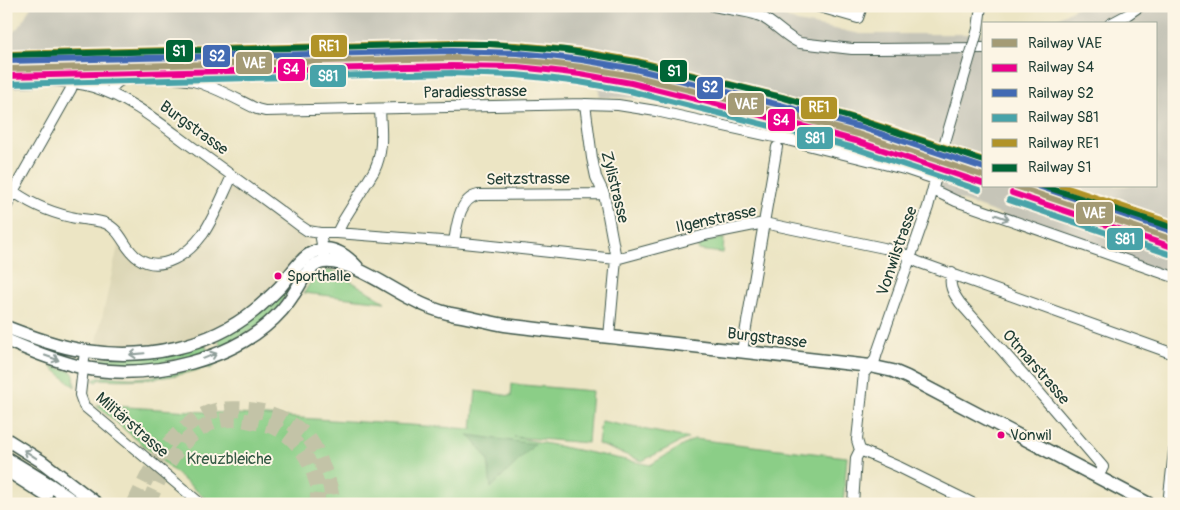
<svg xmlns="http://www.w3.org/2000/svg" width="1180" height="510" font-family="Pangolin,sans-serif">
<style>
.built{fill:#dbd6b5}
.industrial{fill:#c6c5b8}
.green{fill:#8bce87;stroke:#55865e}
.forest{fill:#70b174;stroke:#487754}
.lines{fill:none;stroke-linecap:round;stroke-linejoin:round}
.highway-tunnel{stroke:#c3c3a7;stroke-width:15;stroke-dasharray:15 8;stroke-linecap:butt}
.minor-casing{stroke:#3e564a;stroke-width:12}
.major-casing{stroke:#3e564a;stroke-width:15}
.highway-casing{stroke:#3e564a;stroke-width:18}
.minor{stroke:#fff;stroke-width:10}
.major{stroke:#fff;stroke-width:12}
.highway{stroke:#fff;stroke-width:15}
.rail{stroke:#1f3d34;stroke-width:3;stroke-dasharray:8 4;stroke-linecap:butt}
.minor-bridge-casing{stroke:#3e564a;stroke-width:12;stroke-linecap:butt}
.minor-bridge{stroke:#fff;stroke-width:10}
.rail-1-casing{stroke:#fcf5e5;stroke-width:10}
.rail-2-casing{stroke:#fcf5e5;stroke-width:10}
.rail-3-casing{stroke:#fcf5e5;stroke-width:10}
.rail-4-casing{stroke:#fcf5e5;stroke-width:10}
.rail-5-casing{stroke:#fcf5e5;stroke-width:10}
.rail-6-casing{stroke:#fcf5e5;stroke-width:10}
.rail-1{stroke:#a49b75;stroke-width:6}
.rail-2{stroke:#ec008c;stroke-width:6}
.rail-3{stroke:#426ab3;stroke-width:6}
.rail-4{stroke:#48a3a9;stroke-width:6}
.rail-5{stroke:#b19328;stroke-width:6}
.rail-6{stroke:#006536;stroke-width:6}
.oneway{stroke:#8f9e9a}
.bus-dot{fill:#e5007d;stroke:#fcf5e5;stroke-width:2}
.labels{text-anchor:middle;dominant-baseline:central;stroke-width:4;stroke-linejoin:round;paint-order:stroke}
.bus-label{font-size:15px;fill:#1f3d34;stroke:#fcf5e5;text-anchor:start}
.street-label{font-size:16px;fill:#1f3d34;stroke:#fcf5e5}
.park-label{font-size:16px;fill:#355a45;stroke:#fcf5e5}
.line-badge{stroke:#fcf5e5;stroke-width:2}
.badge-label{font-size:14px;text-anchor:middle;font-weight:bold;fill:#fff}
</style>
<rect width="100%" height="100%" fill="#fcf5e5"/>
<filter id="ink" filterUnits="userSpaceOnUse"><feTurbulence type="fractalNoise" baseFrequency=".02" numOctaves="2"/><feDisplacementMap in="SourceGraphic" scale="10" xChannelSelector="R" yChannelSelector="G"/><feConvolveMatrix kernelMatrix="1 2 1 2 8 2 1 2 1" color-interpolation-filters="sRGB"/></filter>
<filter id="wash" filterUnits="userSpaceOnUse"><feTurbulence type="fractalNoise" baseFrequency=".0096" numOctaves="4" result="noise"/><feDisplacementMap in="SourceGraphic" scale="20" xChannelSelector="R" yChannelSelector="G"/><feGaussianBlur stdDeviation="1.12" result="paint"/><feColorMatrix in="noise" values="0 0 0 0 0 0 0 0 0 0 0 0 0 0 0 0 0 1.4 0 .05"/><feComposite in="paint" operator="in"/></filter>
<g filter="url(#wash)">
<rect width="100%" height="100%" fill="#ece5c4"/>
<path class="built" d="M 232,176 L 299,225 L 307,241 L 310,254 L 263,304 L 188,345 L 108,354 L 97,341 L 118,246 L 152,264 L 191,248 Z"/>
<path class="industrial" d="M 31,6 L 761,6 L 797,22 L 861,34 L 984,34 L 984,186 L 1156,186 L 1156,24 L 1047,24 L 1079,6 L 1144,6 L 1148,9 L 1154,6 L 1174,6 L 1174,277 L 933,190 L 937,169 L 784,130 L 714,115 L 647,100 L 632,98 L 600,97 L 596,77 L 527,67 L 454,65 L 282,70 L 282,76 L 209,78 L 201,74 L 65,73 L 6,75 L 6,33 L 12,33 L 20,26 Z"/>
<path class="green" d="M 724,238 L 723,253 L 698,250 L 698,244 Z
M 307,262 L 278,308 L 252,330 L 221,347 L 218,339 Z
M 322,271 L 333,271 L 341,275 L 385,302 L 304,293 C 309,285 313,276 322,271 Z
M 205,344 L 208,352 L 143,367 L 95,365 L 98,358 Z
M 213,362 L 213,367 L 210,369 L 207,367 C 172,379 136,381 100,379 L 97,382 L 93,380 C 105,373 121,379 135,378 C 162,376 188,372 213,362 Z
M 50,366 L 71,371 L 74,375 L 75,387 Z
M 512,384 L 592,391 L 588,443 L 514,437 L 650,465 L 694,439 L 847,457 L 843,504 L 212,504 L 96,405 L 472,429 L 476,391 L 511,396 Z
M 601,421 L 688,438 L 642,461 L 598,444 Z"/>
<path class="forest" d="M 468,435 L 535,444 L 491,488 L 488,460 L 475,442 Z"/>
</g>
<g filter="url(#ink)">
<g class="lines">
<path class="highway-tunnel" d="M 45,493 L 58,504
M 134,504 C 151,468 164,439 199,417 C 212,409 228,408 243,409 C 263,410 280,415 296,427 C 300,430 305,433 308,437 C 315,446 319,456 323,467 C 329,481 332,489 332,504
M 148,504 C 161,474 176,442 206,426 C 217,419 230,419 243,420 C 254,422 266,424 276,428 C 296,438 309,457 315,478 C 316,481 318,485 318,489 C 318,493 317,499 317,504"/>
<g class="minor-casing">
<path id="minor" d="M 713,6 C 728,10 747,10 760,16 C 775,23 785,37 800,43 L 852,49 L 876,49 L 984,48
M 816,6 L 858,18 L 862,6
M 1110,24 L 1127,15 L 1140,6
M 978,29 L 981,6
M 6,83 C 36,82 65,79 93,87 C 130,98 161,124 191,146 C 227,172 263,198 299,225 L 308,231 L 320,233 L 324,256
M 110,93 C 113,86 116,82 123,80 C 145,80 172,76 193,81 C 212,85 238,100 257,109 L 265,111 L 585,104 L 618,105 L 656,111 L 779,138 L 908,170 L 935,179
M 585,104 L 592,158 L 596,177 L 604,194 L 616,259 L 609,337
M 6,186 C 25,201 48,212 71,217 C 82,220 94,219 105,223 C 122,230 124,249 138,258 C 162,274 189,253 203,234 C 215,216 223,195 232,176
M 933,190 L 956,201 L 1174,277
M 6,208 L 16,186 L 71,89 L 73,83
M 320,233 L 337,233 L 343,221 L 374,171 C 384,151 381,131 380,109
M 337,233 L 454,242 L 616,259 L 709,234 L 764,223 L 884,248 L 902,253 L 918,262 L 1174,354
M 454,242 C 457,225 459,199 478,195 L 604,194
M 952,273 C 948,285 953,293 960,303 L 1032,384 L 1103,467 L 1098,477
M 85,351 L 80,395 L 84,406 L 201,504
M 742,351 L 777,147
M 860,450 L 899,467 L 974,504
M 853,504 L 856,458 L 860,450 L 857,440 L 864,373 L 875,360 L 877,353 L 928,207 L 937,173
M 1168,504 L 1174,451"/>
</g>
<g class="major-casing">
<path id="major" d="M 6,327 C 32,337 59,347 86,351 C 144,360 209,348 255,310 C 264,303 272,295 280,287 C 290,276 300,258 314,252 C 331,244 346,255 357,267
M 6,340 C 32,351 58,362 85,368 C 150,380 237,361 282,310 C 286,305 290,300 293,295 C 301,284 308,264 323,262 C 349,258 389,288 412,299 C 423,305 438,311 451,314 C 469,317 487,322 505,325 C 559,332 613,337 667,343 C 734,350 802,358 870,366 L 893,371 L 907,377 L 1149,504
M 6,439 L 41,461 L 97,504
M 6,458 L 50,485 L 77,504"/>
</g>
<g class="highway-casing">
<path id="highway" d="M 6,468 L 45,493"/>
</g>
<use href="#minor" class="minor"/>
<use href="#major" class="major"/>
<use href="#highway" class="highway"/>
<path class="rail" d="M 1061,186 L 1174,226"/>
<g class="minor-bridge-casing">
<path id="minor-bridge" d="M 938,166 L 978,29"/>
</g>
<use href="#minor-bridge" class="minor-bridge"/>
<g class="rail-1-casing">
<path id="rail-1" d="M 6,69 L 452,58 L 517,60 L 548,63 L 581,67 L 633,76 L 778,112 L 858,134 L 984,176
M 1015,186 L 1174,240"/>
</g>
<g class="rail-2-casing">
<path id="rail-2" d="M 6,76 L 452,66 L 517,67 L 547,70 L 580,74 L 631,83 L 776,119 L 856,141 L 982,183
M 1012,193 L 1172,247"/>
</g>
<g class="rail-3-casing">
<path id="rail-3" d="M 6,61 L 452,51 L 517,53 L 549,56 L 582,60 L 635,69 L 780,105 L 860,127 L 984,168
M 1038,186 L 1174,232"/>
</g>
<g class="rail-4-casing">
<path id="rail-4" d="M 6,84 L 452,73 L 516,75 L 546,78 L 579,82 L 630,91 L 774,127 L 854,148 L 979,190
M 1009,200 L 1169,254"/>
</g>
<g class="rail-5-casing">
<path id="rail-5" d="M 6,54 L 452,43 L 517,45 L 549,48 L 584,52 L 637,61 L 782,97 L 862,120 L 984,160
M 1062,186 L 1174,224"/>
</g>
<g class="rail-6-casing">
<path id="rail-6" d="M 6,55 L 452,44 L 490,44 L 565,50 L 636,62 L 781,97 L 853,118 L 984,161
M 1043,186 L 1174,228"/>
</g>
<use href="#rail-1" class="rail-1"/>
<use href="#rail-2" class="rail-2"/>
<use href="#rail-3" class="rail-3"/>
<use href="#rail-4" class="rail-4"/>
<use href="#rail-5" class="rail-5"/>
<use href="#rail-6" class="rail-6"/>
</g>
<defs><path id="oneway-shaft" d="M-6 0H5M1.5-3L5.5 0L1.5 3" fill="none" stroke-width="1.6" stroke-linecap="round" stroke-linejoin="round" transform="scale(1.25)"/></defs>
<g class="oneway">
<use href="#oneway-shaft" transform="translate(1002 217) rotate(19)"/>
<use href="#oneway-shaft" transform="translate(137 354) rotate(175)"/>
<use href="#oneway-shaft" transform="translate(210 356) rotate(-22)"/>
<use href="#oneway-shaft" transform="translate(52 358) rotate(19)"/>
<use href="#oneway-shaft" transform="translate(30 454) rotate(-147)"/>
</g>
</g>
<g class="bus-dot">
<circle cx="278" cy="276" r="4.5"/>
<circle cx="1001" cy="435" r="4.5"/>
</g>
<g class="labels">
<g class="bus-label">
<text x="287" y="276">Sporthalle</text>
<text x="1010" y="435">Vonwil</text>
</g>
<g class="street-label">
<text transform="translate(475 92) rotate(-1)">Paradiesstrasse</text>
<text transform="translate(194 128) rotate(36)">Burgstrasse</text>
<text transform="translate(528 179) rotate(-1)">Seitzstrasse</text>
<text transform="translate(615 187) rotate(76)">Zylistrasse</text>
<text transform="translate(716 219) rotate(-12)">Ilgenstrasse</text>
<text transform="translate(897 251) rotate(-71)">Vonwilstrasse</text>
<text transform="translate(767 338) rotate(7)">Burgstrasse</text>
<text transform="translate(1036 367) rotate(49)">Otmarstrasse</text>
<text transform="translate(132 425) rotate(41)">Militärstrasse</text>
</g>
<g class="park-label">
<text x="229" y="459">Kreuzbleiche</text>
</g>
</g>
<g class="line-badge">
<rect x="310" y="34" width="38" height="24" rx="5" fill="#b19328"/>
<rect x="165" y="39" width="29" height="24" rx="5" fill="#006536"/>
<rect x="202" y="44" width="29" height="24" rx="5" fill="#426ab3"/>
<rect x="235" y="51" width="38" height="24" rx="5" fill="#a49b75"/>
<rect x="277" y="58" width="29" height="24" rx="5" fill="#ec008c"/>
<rect x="659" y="59" width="29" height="24" rx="5" fill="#006536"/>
<rect x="309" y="64" width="38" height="24" rx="5" fill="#48a3a9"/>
<rect x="696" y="76" width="28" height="24" rx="5" fill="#426ab3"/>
<rect x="727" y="92" width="38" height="24" rx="5" fill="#a49b75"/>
<rect x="800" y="96" width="38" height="24" rx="5" fill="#b19328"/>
<rect x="767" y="108" width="29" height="24" rx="5" fill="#ec008c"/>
<rect x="796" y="126" width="38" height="24" rx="5" fill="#48a3a9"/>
<rect x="1075" y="201" width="39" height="24" rx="5" fill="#a49b75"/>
<rect x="1106" y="227" width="38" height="24" rx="5" fill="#48a3a9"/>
</g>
<g class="badge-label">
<text x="329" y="51">RE1</text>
<text x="179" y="56">S1</text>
<text x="217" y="61">S2</text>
<text x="254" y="68">VAE</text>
<text x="291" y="74">S4</text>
<text x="674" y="76">S1</text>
<text x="328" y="81">S81</text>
<text x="710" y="92">S2</text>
<text x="746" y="109">VAE</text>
<text x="819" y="112">RE1</text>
<text x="781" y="125">S4</text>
<text x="815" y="143">S81</text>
<text x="1094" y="218">VAE</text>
<text x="1125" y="244">S81</text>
</g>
<rect width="1180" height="510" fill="none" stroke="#fcf5e5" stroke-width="25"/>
<rect x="982" y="22" width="175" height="165" fill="#fcf5e5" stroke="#a4ab9e"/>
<rect x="992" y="39" width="25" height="8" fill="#a49b75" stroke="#a4ab9e"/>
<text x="1028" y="48" font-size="15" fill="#1f3d34">Railway VAE</text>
<rect x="992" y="64" width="25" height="8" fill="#ec008c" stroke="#a4ab9e"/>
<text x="1028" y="72" font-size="15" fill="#1f3d34">Railway S4</text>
<rect x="992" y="89" width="25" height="8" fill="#426ab3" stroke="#a4ab9e"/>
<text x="1028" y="98" font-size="15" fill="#1f3d34">Railway S2</text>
<rect x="992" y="114" width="25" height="8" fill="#48a3a9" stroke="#a4ab9e"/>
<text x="1028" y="122" font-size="15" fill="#1f3d34">Railway S81</text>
<rect x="992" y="139" width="25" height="8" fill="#b19328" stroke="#a4ab9e"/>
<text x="1028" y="148" font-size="15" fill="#1f3d34">Railway RE1</text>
<rect x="992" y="164" width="25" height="8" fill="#006536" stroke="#a4ab9e"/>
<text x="1028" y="172" font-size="15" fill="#1f3d34">Railway S1</text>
</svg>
